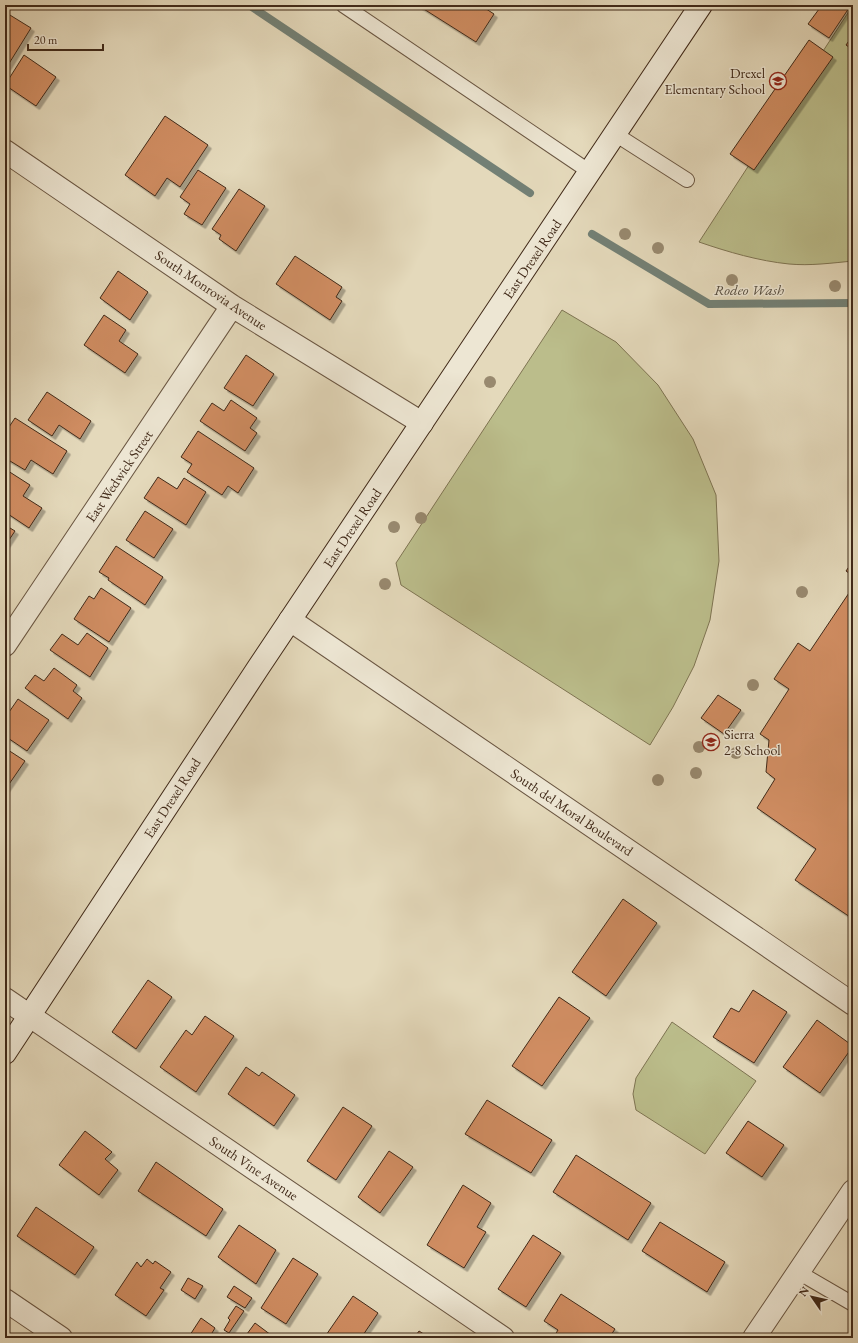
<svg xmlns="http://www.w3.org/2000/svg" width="858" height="1343" font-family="'EB Garamond',serif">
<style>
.green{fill:#bbbd8b;stroke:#7e7452}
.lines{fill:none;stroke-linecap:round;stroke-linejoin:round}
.stream{stroke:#738075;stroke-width:8}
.building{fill:#d08d62;stroke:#412a19;filter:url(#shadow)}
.lane-casing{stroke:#6a5642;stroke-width:16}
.street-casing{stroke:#6a5642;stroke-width:24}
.secondary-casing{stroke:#412a19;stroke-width:24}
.lane{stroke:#ede6d3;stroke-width:14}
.street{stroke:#ede6d3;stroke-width:22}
.secondary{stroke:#ede6d3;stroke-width:22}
.tree{fill:#98896f}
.labels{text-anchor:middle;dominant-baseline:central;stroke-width:3;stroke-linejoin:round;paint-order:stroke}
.poi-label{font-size:14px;fill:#412a19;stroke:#ede6d3;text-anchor:end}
.street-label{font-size:14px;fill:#412a19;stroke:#ede6d3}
.water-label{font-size:15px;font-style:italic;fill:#564e40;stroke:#ede6d3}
</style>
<defs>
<filter id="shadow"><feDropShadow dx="3.5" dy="3.5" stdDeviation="0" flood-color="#0004"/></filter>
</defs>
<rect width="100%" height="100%" fill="#e4d9bb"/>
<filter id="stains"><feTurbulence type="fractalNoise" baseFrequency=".005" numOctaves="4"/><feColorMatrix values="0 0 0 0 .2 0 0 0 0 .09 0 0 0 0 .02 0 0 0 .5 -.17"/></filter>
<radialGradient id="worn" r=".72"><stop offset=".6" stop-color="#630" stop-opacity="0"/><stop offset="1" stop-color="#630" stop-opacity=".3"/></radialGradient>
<path class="green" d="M 853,5 L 853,261 C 832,263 810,266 789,264 C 759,261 728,252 699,242 Z
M 562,310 L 616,342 L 658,385 L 693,439 L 716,495 L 719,561 L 710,620 L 694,666 L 673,707 L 650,745 L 401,585 L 396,563 Z
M 672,1022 L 756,1081 L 705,1154 L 636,1110 L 633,1094 L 636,1078 Z"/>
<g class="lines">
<path class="stream" d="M 249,5 L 530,193
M 592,234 L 709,304 L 853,303"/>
</g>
<path class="building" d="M 480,5 L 494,14 L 476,42 L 419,6 Z
M 822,5 L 851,5 L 829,38 L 808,24 Z
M 5,12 L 31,28 L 5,70 Z
M 853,35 L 853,50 L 846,45 Z
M 809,40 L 833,57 L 754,170 L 730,154 Z
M 24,55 L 56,77 L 36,106 L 5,85 Z
M 165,116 L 208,145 L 180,187 L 167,178 L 155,196 L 125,175 Z
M 198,170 L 226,188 L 202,225 L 184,214 L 190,204 L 180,197 Z
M 239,189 L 265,206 L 236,251 L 219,239 L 221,235 L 212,229 Z
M 295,256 L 342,287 L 336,297 L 342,301 L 330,320 L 276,284 Z
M 118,271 L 148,292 L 130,320 L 100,298 Z
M 104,315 L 126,330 L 119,341 L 138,354 L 125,373 L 84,345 Z
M 246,355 L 274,374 L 253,406 L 224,388 Z
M 47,392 L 91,421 L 80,439 L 59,425 L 52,436 L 28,420 Z
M 231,400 L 257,418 L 250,428 L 257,433 L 245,451 L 200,421 L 212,403 L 224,411 Z
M 15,418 L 67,451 L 53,474 L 31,460 L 25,470 L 5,458 L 5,433 Z
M 198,431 L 254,468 L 238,493 L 228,486 L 222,495 L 187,472 L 192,464 L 181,457 Z
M 5,469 L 30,485 L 23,496 L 42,508 L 29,528 L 5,512 Z
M 158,477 L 177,489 L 184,478 L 206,492 L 186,525 L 144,498 Z
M 145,511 L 173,529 L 154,558 L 126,540 Z
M 5,525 L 15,531 L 5,546 Z
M 116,546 L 163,577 L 145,605 L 108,580 L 109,578 L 99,572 Z
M 853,561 L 853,576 L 846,571 Z
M 853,587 L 853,919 L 795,880 L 816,849 L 757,808 L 775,779 L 766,772 L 769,740 L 760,734 L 789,689 L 774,679 L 798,643 L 810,651 Z
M 101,588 L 131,608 L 109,642 L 74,619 L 89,596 L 94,599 Z
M 87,633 L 108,648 L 90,677 L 50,650 L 62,634 L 78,645 Z
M 54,668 L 77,685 L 73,691 L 82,698 L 68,719 L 25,688 L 35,675 L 44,681 Z
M 718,695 L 741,710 L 724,734 L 701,718 Z
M 18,699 L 49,720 L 27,751 L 5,736 L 5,718 Z
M 5,748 L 25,761 L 5,790 Z
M 623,899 L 657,923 L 606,996 L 572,972 Z
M 148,980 L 172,997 L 136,1049 L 112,1032 Z
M 753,990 L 787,1012 L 754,1063 L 713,1037 L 731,1008 L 739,1012 Z
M 559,997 L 590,1018 L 542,1086 L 512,1066 Z
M 205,1016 L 234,1036 L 196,1092 L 160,1067 L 186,1030 L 192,1035 Z
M 817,1020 L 853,1046 L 820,1093 L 783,1067 Z
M 246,1067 L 259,1076 L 262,1072 L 295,1095 L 274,1126 L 228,1094 Z
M 487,1100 L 552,1140 L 531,1173 L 465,1134 Z
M 343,1107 L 372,1126 L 336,1180 L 307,1161 Z
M 748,1121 L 784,1145 L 762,1177 L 726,1153 Z
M 85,1131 L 112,1152 L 105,1159 L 118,1170 L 99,1195 L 59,1165 Z
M 389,1151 L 413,1167 L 380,1213 L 358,1197 Z
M 576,1155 L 651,1203 L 628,1240 L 553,1192 Z
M 156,1162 L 223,1209 L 206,1236 L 138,1191 Z
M 463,1185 L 491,1203 L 477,1227 L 486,1232 L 464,1268 L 427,1245 Z
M 36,1207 L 94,1247 L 75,1275 L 17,1236 Z
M 660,1222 L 725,1262 L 707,1292 L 642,1251 Z
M 239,1225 L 276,1250 L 256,1284 L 218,1257 Z
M 533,1235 L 561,1253 L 526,1307 L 498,1289 Z
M 293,1258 L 318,1274 L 286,1324 L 261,1308 Z
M 147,1259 L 153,1264 L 155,1261 L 171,1272 L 160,1288 L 164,1290 L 146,1316 L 115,1295 L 137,1262 L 141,1267 Z
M 188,1278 L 203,1286 L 195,1299 L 181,1290 Z
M 234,1286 L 252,1298 L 245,1308 L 227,1297 Z
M 561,1294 L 615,1329 L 609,1338 L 553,1338 L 558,1330 L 544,1321 Z
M 353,1296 L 378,1313 L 361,1338 L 324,1338 Z
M 236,1306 L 244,1311 L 229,1333 L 224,1330 L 230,1320 L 228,1318 Z
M 201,1318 L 215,1328 L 209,1338 L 188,1338 Z
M 255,1323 L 275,1338 L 244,1338 Z
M 419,1331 L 430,1338 L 414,1338 Z"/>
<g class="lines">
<g class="lane-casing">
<path id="lane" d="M 343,5 L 590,172
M 615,134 L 687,180
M 798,1272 L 853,1304"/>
</g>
<g class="street-casing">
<path id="street" d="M 5,151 L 232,306 L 422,423
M 290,620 L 853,1004
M 5,645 L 232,306
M 5,999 L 503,1338
M 5,1300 L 61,1338
M 754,1338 L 853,1191"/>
</g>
<g class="secondary-casing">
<path id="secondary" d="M 5,1053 L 258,668 L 701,5"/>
</g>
<use href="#lane" class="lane"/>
<use href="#street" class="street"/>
<use href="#secondary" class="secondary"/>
</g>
<g class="tree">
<circle cx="625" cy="234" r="6"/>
<circle cx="658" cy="248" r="6"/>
<circle cx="732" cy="280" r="6"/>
<circle cx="835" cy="286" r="6"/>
<circle cx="490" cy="382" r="6"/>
<circle cx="421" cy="518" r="6"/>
<circle cx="394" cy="527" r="6"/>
<circle cx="385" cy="584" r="6"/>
<circle cx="802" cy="592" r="6"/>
<circle cx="753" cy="685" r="6"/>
<circle cx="699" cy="747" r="6"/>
<circle cx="736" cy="753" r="6"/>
<circle cx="696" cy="773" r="6"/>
<circle cx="658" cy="780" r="6"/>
</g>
<defs>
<g id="school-ring" transform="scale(0.9)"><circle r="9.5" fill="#ede6d3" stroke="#8f2418" stroke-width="1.5"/><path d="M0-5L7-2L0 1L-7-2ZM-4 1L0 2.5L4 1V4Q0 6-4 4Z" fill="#8f2418"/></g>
</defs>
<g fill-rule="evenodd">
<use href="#school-ring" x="778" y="81"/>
<use href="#school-ring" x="711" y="742"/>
</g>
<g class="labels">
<g class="poi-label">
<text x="765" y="73">Drexel<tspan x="765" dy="16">Elementary School</tspan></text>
<text x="724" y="734" text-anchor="start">Sierra<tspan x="724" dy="16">2-8 School</tspan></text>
</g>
<g class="street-label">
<text transform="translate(532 259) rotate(-56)">East Drexel Road</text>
<text transform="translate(211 290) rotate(34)">South Monrovia Avenue</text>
<text transform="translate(119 476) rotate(-56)">East Wedwick Street</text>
<text transform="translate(352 528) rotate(-56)">East Drexel Road</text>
<text transform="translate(172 798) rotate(-57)">East Drexel Road</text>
<text transform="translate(572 812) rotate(34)">South del Moral Boulevard</text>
<text transform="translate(254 1168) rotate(34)">South Vine Avenue</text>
</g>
<g class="water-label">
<text x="749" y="289">Rodeo Wash</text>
</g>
</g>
<rect width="858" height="1343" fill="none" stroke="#e4d9bb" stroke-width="20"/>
<rect x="6" y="6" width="846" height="1331" fill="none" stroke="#412a19" stroke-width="2"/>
<rect x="10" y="10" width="838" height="1323" fill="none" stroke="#412a19"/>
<g transform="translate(812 1297) rotate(304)" stroke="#ede6d3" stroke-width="3" paint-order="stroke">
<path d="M0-3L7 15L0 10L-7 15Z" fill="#412a19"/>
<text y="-6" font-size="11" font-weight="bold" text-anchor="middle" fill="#412a19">N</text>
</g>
<path d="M28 44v6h75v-6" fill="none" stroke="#412a19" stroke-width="2"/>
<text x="34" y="44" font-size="12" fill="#412a19" stroke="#ede6d3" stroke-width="3" paint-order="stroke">20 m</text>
<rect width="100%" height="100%" filter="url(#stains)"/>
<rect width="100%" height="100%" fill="url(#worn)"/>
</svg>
